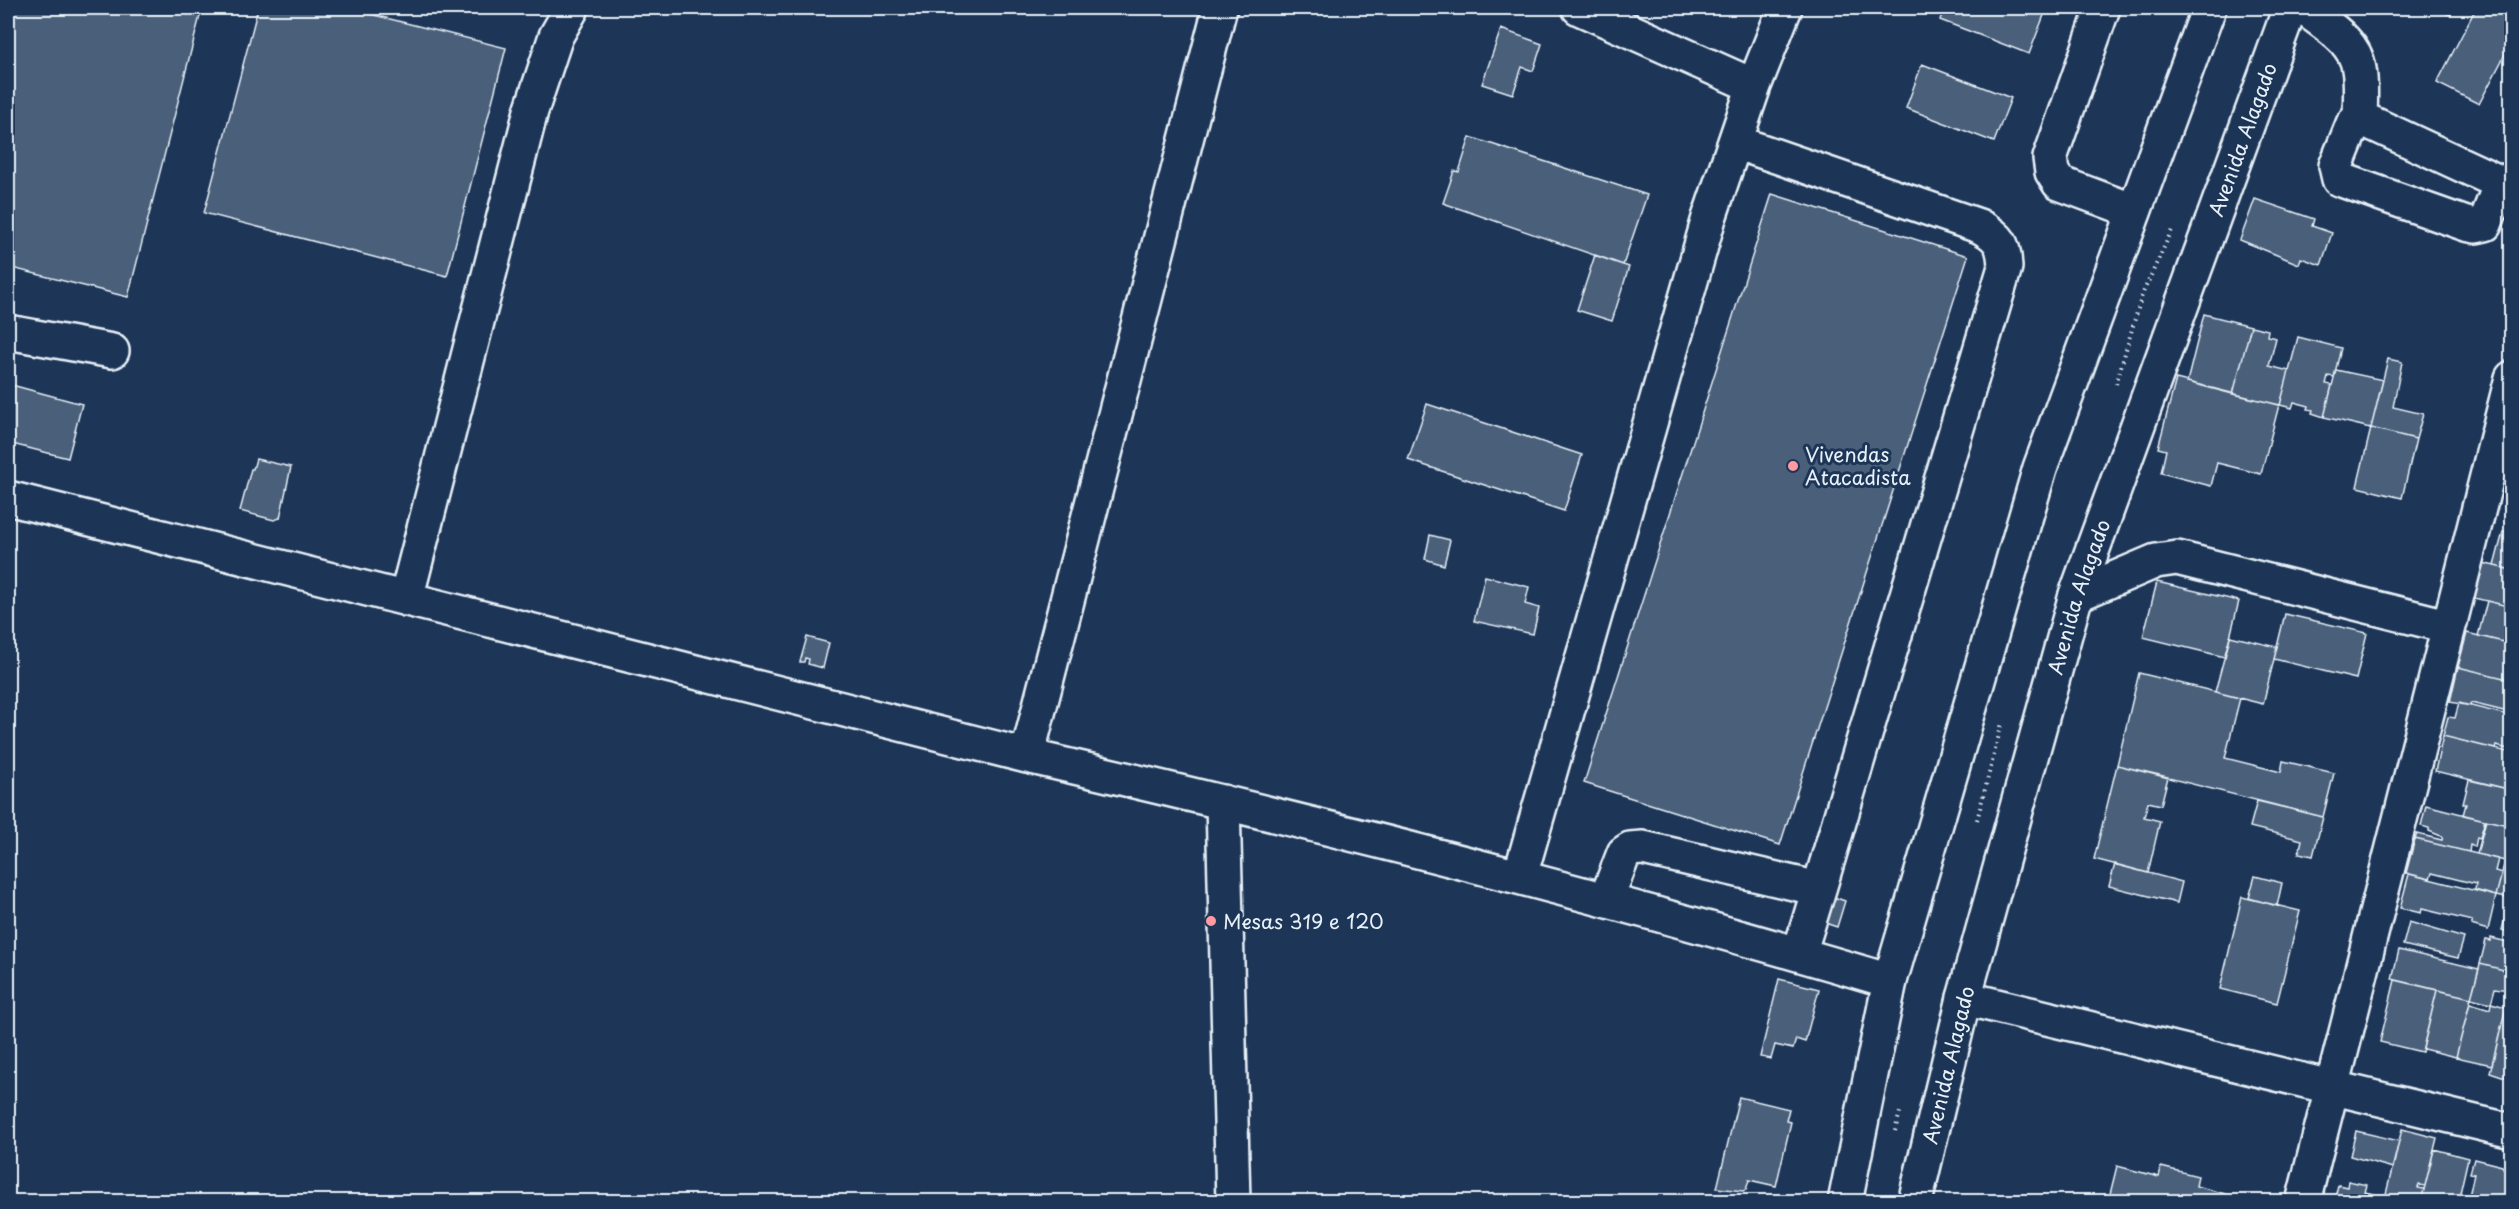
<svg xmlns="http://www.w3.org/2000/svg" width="2519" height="1209" font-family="'Playpen Sans',sans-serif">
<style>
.building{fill:#495e7a;stroke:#e8f1f8;stroke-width:1.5}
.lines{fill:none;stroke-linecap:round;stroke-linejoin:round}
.minor-casing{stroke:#e8f1f8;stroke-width:38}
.major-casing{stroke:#e8f1f8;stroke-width:38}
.path{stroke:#e8f1f8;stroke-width:4;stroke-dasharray:1.5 4.5;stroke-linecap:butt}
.minor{stroke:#1d3557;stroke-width:33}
.major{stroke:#1d3557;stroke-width:33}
.poi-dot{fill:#ff9aa2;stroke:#1d3557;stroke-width:2}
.labels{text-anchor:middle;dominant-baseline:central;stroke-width:6;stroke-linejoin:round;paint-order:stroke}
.street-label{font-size:20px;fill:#e8f1f8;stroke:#1d3557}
.poi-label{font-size:20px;fill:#e8f1f8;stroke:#1d3557;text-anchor:start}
</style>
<rect width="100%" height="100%" fill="#1d3557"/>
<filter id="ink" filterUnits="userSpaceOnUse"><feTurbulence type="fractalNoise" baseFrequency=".0167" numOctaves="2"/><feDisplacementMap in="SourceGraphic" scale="12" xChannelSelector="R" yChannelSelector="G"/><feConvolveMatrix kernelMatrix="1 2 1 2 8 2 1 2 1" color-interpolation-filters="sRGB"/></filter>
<g filter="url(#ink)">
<path class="building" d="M 9,8 L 202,8 L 128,297 L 8,267 L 8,15 Z
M 258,8 L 346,8 L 506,48 L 447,276 L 204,213 Z
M 1944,8 L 2040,8 L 2046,10 L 2029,54 L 1940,20 Z
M 2436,8 L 2454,8 L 2450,15 Z
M 2476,8 L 2512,8 L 2512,41 L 2479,104 L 2437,83 Z
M 1501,29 L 1542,44 L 1533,71 L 1522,67 L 1513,94 L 1482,84 Z
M 1922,64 L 2011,98 L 1994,142 L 1906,108 Z
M 1470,137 L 1647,195 L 1623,265 L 1443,203 L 1454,171 L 1459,172 Z
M 1772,194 L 1968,256 L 1780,845 L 1584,783 Z
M 2255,199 L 2314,219 L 2312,226 L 2332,233 L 2321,265 L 2301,258 L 2299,264 L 2240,240 Z
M 1595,255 L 1629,267 L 1612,321 L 1577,310 Z
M 2204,314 L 2251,326 L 2233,394 L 2187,382 Z
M 2251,326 L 2268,330 L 2267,336 L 2276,338 L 2269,366 L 2289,371 L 2280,405 L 2233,394 Z
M 2298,337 L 2341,348 L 2334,377 L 2328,376 L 2326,384 L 2332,385 L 2324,417 L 2312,413 L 2313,410 L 2308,409 L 2309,406 L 2294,402 L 2292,408 L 2280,405 Z
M 2388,359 L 2402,362 L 2393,407 L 2423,414 L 2416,439 L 2371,428 Z
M 2336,370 L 2383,380 L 2371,428 L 2324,417 Z
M 2176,379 L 2279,405 L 2261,474 L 2217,463 L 2211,486 L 2161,473 L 2166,450 L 2158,448 Z
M 8,384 L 82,404 L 68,458 L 8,443 Z
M 1427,404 L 1582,455 L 1564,511 L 1408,460 Z
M 2371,428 L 2416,439 L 2402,498 L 2357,487 Z
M 256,459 L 291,467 L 280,518 L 274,520 L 240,511 L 251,469 L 253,469 Z
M 2503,532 L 2512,534 L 2512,570 L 2494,566 Z
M 1430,535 L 1450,540 L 1444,565 L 1425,559 Z
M 2482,563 L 2512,570 L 2512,607 L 2474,598 Z
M 1485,576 L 1529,587 L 1525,604 L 1539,608 L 1533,634 L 1474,621 Z
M 2157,582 L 2239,601 L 2225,657 L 2143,637 Z
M 2487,601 L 2512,607 L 2512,644 L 2478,636 Z
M 2285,614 L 2367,633 L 2356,679 L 2274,659 Z
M 2467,633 L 2512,644 L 2512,680 L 2458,667 Z
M 2230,636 L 2277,647 L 2263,704 L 2215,692 Z
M 807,637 L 829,643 L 823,668 L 808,664 L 809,659 L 805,658 L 804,662 L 800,662 Z
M 2458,667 L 2512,680 L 2512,713 L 2471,703 L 2470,706 L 2450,702 Z
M 2139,673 L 2240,698 L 2225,758 L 2281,772 L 2283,761 L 2334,773 L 2323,817 L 2117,765 Z
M 2459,703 L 2512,716 L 2512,750 L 2496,746 L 2495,749 L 2443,736 L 2448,717 L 2455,718 Z
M 2443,736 L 2512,753 L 2512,790 L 2435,771 Z
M 2117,765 L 2168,777 L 2161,805 L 2148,802 L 2144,817 L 2160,821 L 2148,873 L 2094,859 Z
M 2469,780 L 2512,790 L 2512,826 L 2463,815 L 2466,804 L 2463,804 Z
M 2257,801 L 2323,817 L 2313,856 L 2299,853 L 2302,840 L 2250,827 Z
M 2426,805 L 2485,820 L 2480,838 L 2477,837 L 2475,847 L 2470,845 L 2469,852 L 2415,839 L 2417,834 L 2442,840 L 2443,837 L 2429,831 L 2429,828 L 2421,826 Z
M 2486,820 L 2512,826 L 2512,836 L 2505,861 L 2477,854 Z
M 2415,839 L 2498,859 L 2495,871 L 2502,873 L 2496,896 L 2475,890 L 2476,884 L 2432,873 L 2430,879 L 2406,873 Z
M 2510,843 L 2512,844 L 2512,863 L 2505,861 Z
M 2505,861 L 2512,863 L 2512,899 L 2496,896 Z
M 2115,864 L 2182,882 L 2177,903 L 2109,886 Z
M 2409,874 L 2496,896 L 2488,930 L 2471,925 L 2472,921 L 2422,909 L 2421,913 L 2400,908 Z
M 2255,876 L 2282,883 L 2277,906 L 2249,898 Z
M 1828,895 L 1845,901 L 1837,927 L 1819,921 Z
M 2242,897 L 2300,911 L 2277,1003 L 2220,989 Z
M 2510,899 L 2512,899 L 2512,933 L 2502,930 Z
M 2409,922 L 2464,938 L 2458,958 L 2403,945 Z
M 2491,938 L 2512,943 L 2512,972 L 2480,964 L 2486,940 L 2491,941 Z
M 2399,950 L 2479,969 L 2471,998 L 2392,979 Z
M 2480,964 L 2512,972 L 2509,990 L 2495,988 L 2491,1003 L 2471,998 Z
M 1779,979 L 1819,989 L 1805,1042 L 1796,1039 L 1793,1049 L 1775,1045 L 1771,1059 L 1760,1057 Z
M 2395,980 L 2437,990 L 2422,1052 L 2380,1042 Z
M 2437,990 L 2471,998 L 2456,1057 L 2423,1049 Z
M 2470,1003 L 2490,1009 L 2491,1003 L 2506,1007 L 2492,1065 L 2456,1057 Z
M 2506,1007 L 2512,1008 L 2512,1050 L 2505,1077 L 2490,1072 Z
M 1739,1097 L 1789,1109 L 1786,1121 L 1791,1122 L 1776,1186 L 1749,1180 L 1746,1190 L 1743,1191 L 1717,1188 Z
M 2402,1129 L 2437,1138 L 2425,1186 L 2419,1185 L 2418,1188 L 2424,1189 L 2421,1202 L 2384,1202 Z
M 2356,1131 L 2399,1141 L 2393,1168 L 2350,1156 Z
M 2434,1149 L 2468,1158 L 2458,1202 L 2421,1202 Z
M 2474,1159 L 2502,1166 L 2509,1176 L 2502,1202 L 2491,1202 L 2469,1196 L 2474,1174 L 2470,1173 Z
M 2117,1166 L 2159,1177 L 2161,1167 L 2198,1176 L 2196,1186 L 2229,1195 L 2228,1202 L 2108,1202 Z
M 2348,1181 L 2367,1185 L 2365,1192 L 2386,1197 L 2384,1202 L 2334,1202 L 2338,1185 L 2347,1187 Z"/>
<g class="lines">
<g class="minor-casing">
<path id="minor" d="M 1220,8 L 1027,756 C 1317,823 1605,896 1890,981
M 1579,8 L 1754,86
M 2103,8 L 2050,158 L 2052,172 L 2059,183 L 2134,211
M 2304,8 C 2324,24 2355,40 2359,69 C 2362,85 2360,104 2360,121
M 2501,183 L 2485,224 L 2476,226 L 2466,224 L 2339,179 L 2336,166 L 2353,124 L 2360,121 L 2367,121 L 2501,183 L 2512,188
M 8,332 L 112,351
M 8,498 L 1027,756
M 2076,595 L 2156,561 L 2177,558 L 2447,626
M 406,599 L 531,111 L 556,36 L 572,8
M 1223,802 L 1233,1202
M 1520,876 L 1709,218 L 1754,86 L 1785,8
M 1606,900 L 1624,853 L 1630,849 L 1643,848 L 1819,889 L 2005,267 C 2004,244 2000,237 1979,226 L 1735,142
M 1799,954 L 1819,889
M 1964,998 L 2512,1131
M 2303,1202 L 2512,378"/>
</g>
<g class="major-casing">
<g id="major">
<path d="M 1845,1202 L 1890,981 L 2040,468 L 2209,8"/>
<path id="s1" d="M 1915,1202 L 1964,998 L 2076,595 L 2290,8"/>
</g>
</g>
<path class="path" d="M 2116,384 L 2142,295 L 2172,230
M 1977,820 L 2002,723
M 1895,1131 L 1900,1112"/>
<use href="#minor" class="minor"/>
<use href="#major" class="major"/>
</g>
</g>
<g class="poi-dot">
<circle cx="1793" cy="466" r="6"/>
<circle cx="1211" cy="921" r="6"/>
</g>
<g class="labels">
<g class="street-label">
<text stroke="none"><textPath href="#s1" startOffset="1113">Avenida Alagado</textPath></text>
<text stroke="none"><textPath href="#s1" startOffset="627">Avenida Alagado</textPath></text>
<text stroke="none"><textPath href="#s1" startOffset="141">Avenida Alagado</textPath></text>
</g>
<g class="poi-label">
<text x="1805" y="454">Vivendas<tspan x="1805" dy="23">Atacadista</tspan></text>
<text x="1223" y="921">Mesas 319 e 120</text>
</g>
</g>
<rect width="2519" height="1209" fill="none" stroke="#1d3557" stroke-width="30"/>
<rect x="15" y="15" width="2489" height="1179" fill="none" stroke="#e8f1f8" stroke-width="2" filter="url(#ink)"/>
</svg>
